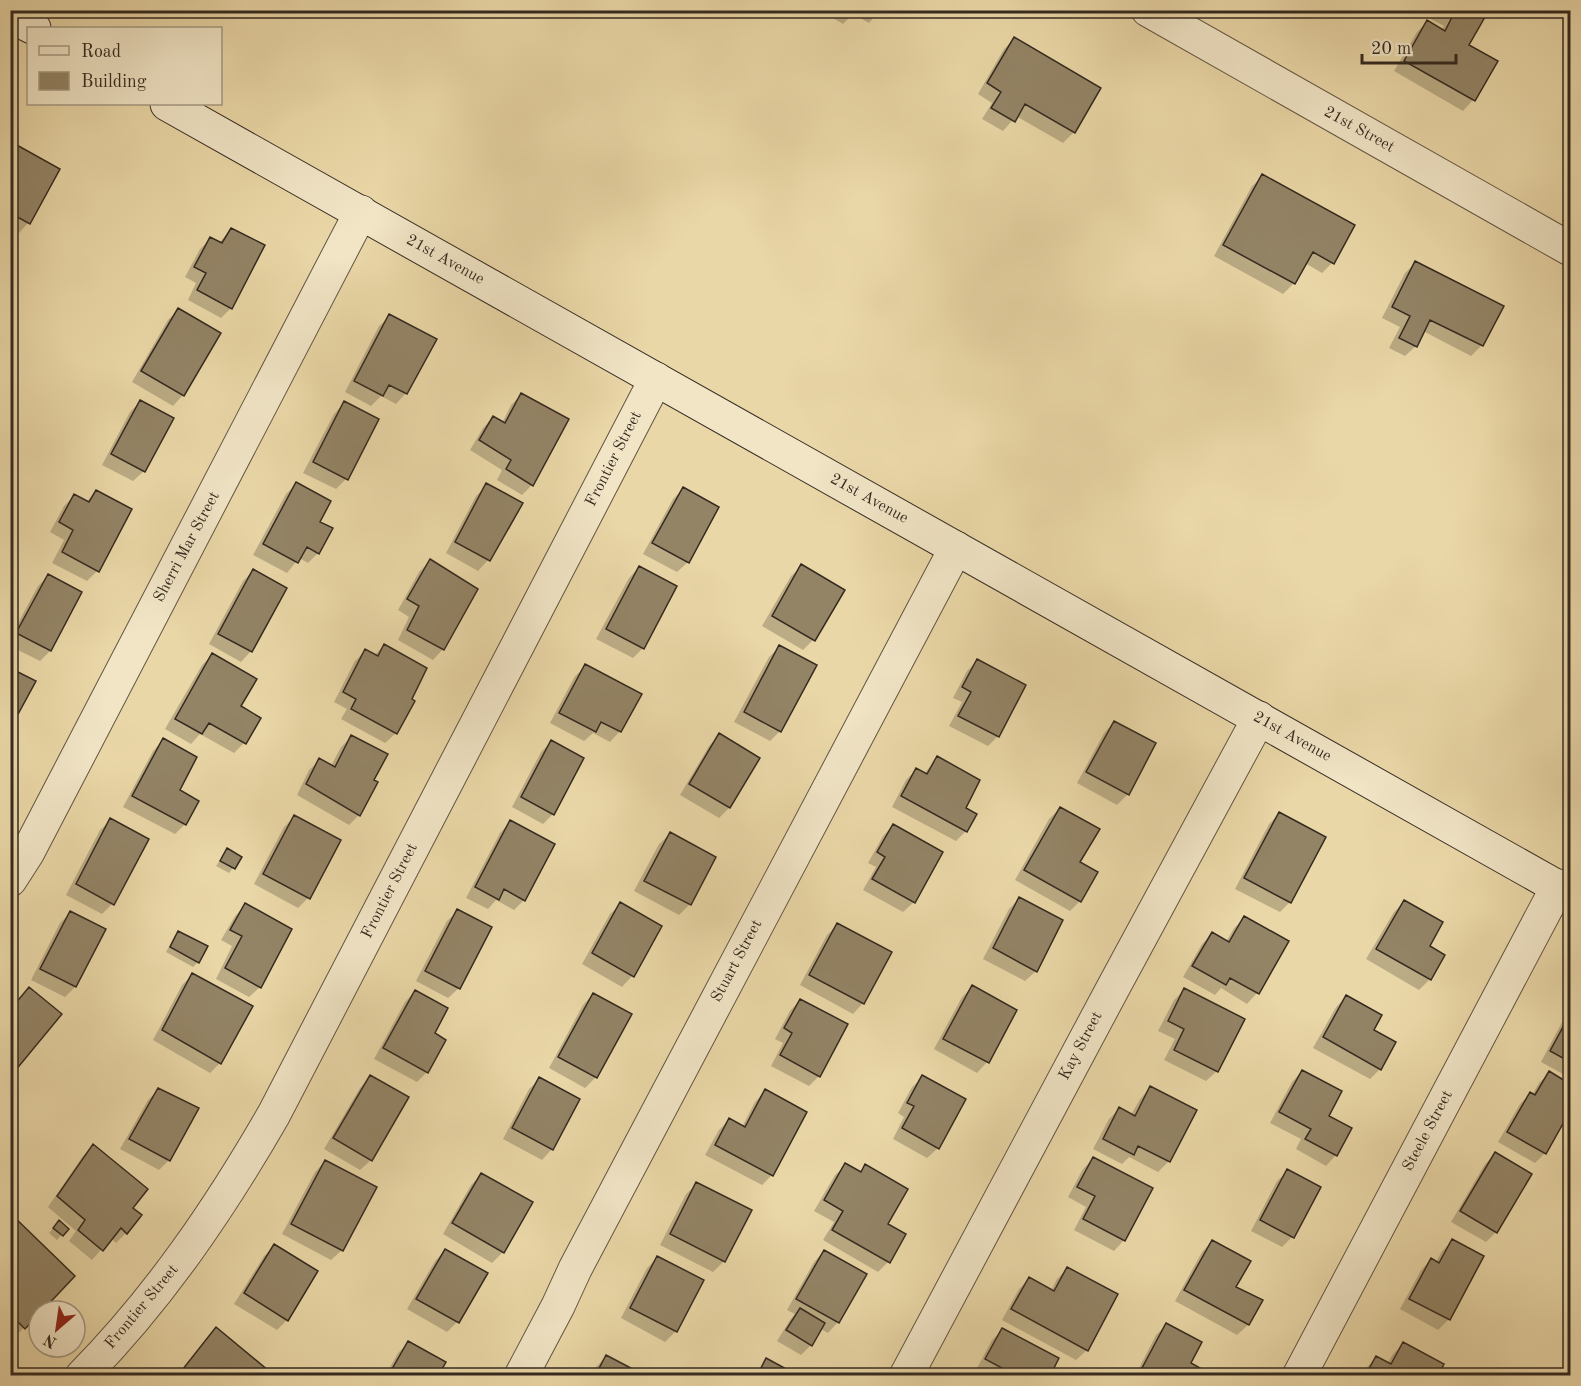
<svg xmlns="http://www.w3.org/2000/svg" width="1581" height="1386" font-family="'Old Standard TT',serif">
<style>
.shadow{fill:#0003}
.building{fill:#938466;stroke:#342a20;stroke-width:1.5}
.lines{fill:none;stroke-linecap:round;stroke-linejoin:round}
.street-casing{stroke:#625542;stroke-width:35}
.secondary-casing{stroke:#342a20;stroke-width:35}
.street{stroke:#f1e5c6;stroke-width:33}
.secondary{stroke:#f1e5c6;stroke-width:33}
.labels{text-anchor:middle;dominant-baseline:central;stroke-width:4.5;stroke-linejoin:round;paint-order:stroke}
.street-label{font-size:16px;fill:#342a20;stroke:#f1e5c6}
</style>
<rect width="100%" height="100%" fill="#ead7a7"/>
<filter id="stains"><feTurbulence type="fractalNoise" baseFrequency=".00333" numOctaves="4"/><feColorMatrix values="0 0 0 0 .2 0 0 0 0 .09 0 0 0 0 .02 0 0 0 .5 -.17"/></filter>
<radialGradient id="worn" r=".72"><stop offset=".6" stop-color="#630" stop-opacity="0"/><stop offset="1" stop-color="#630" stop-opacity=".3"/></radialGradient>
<path class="shadow" d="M 819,10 L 880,10 L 869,23 L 853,14 L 843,24 Z
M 1430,10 L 1487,10 L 1467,46 L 1496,61 L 1473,100 L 1463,111 L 1394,71 L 1417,32 L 1427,22 L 1441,31 L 1444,26 L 1427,17 Z
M 1014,39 L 1099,89 L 1074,132 L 1063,143 L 1016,116 L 1003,131 L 982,119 L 992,103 L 978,94 L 1004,49 Z
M 15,146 L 58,170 L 28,223 L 18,234 L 10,229 L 10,151 Z
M 1263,176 L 1332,263 L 1322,273 L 1305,263 L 1294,283 L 1283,294 L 1214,256 L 1252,186 Z
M 231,229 L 231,308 L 221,318 L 188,300 L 196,283 L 185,277 L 200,249 L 210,239 L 219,243 Z
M 1415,263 L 1502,306 L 1482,345 L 1471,356 L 1423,331 L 1416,346 L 1405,356 L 1389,348 L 1400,327 L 1382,318 L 1405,273 Z
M 178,310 L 183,395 L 173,406 L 132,382 L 168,320 Z
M 390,316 L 406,393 L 396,404 L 381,396 L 371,406 L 345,392 L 379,326 Z
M 521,395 L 532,485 L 522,495 L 497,480 L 502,470 L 470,450 L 483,428 L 493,417 L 502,423 L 511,405 Z
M 140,402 L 144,471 L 133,481 L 102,465 L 130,412 Z
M 344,403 L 346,479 L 336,489 L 303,473 L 334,414 Z
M 296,484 L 318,522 L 318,553 L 308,563 L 299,558 L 287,573 L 253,555 L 286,494 Z
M 487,485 L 520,503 L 488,560 L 478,571 L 446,553 L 476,496 Z
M 683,489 L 688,562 L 677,572 L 643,554 L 673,499 Z
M 96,492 L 97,571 L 87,581 L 52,563 L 64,540 L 50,532 L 64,506 L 74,496 L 86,502 Z
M 430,561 L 476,590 L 443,649 L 433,660 L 398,640 L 409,617 L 398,610 L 419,572 Z
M 802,566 L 813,640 L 803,650 L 762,626 L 791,576 Z
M 639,567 L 643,648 L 633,658 L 596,639 L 629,578 Z
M 253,571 L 251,651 L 241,662 L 209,644 L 243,581 Z
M 48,576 L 50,651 L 40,661 L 10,646 L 10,638 L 38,586 Z
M 384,645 L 396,733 L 385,743 L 341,719 L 347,709 L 334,702 L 355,661 L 365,651 L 374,656 Z
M 779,647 L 780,731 L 770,741 L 734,722 L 769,657 Z
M 212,655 L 244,743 L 234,753 L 200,734 L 191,744 L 165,729 L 202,665 Z
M 977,661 L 998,736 L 988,746 L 949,726 L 962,702 L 953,698 L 967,671 Z
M 586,666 L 620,731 L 610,742 L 593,733 L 584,741 L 550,723 L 575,676 Z
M 1114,722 L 1154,744 L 1128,794 L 1117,805 L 1077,783 L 1104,733 Z
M 719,735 L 758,758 L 729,808 L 719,818 L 680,795 L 709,746 Z
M 351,737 L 372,780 L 359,815 L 349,825 L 297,795 L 309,770 L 320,760 L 331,766 L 341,747 Z
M 163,740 L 185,824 L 175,834 L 123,807 L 153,751 Z
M 551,742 L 553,814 L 543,824 L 512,807 L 541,752 Z
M 937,758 L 966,831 L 956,841 L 892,807 L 906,780 L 916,770 L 924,774 Z
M 1060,808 L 1078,862 L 1080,901 L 1070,911 L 1015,880 L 1049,819 Z
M 1279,814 L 1290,902 L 1280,912 L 1235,889 L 1269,824 Z
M 294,817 L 308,898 L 298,908 L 254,884 L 284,827 Z
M 111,820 L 112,904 L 102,914 L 66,895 L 100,830 Z
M 510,822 L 524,900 L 514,910 L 496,900 L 488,909 L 466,898 L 500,833 Z
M 893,825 L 914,902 L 903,912 L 863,890 L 876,867 L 868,863 L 883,836 Z
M 670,834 L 714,858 L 689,905 L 679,915 L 634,891 L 659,844 Z
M 227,850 L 240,858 L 229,873 L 216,866 Z
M 1019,899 L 1036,971 L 1025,981 L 983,959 L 1009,909 Z
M 1404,902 L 1428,946 L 1443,956 L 1430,979 L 1419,990 L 1366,959 L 1394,912 Z
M 621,904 L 660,927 L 632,976 L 622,987 L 582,964 L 610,914 Z
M 246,905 L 260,987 L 249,997 L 216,979 L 232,946 L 221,940 L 235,916 Z
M 458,911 L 459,988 L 448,998 L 416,981 L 447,921 Z
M 70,913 L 75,987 L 65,997 L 31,980 L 60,923 Z
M 1245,918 L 1287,942 L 1257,993 L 1247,1004 L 1221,988 L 1215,995 L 1183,977 L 1202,944 L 1212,934 L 1226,942 L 1234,928 Z
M 837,925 L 863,1003 L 853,1014 L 800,985 L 827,935 Z
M 179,933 L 198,962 L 193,967 L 166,952 L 174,937 Z
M 192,975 L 220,1063 L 210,1073 L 153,1040 L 182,985 Z
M 972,987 L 1015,1010 L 987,1062 L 977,1073 L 934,1049 L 962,997 Z
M 1184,990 L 1217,1071 L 1206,1081 L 1164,1060 L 1175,1039 L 1158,1031 L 1174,1000 Z
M 415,991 L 433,1034 L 427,1072 L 417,1082 L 374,1059 L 405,1002 Z
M 593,994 L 630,1014 L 596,1077 L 585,1088 L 549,1068 L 583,1005 Z
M 1346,997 L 1372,1030 L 1380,1069 L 1370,1079 L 1313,1048 L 1336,1007 Z
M 800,1000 L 819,1076 L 809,1086 L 771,1066 L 783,1043 L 775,1039 L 790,1011 Z
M 1570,1007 L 1570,1078 L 1541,1062 Z
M 1302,1071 L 1327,1117 L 1336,1155 L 1326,1166 L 1296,1149 L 1301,1139 L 1270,1123 L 1292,1082 Z
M 1549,1073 L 1570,1085 L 1570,1108 L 1545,1153 L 1535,1163 L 1498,1142 L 1520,1104 L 1530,1094 L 1532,1095 L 1539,1083 Z
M 370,1077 L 371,1160 L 360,1170 L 324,1149 L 360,1088 Z
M 923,1077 L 938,1148 L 927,1158 L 893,1139 L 904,1117 L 898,1113 L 912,1087 Z
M 540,1079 L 552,1149 L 542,1160 L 503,1139 L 529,1089 Z
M 1150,1088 L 1195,1111 L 1168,1162 L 1158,1172 L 1129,1157 L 1122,1164 L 1093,1149 L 1109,1119 L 1119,1109 L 1131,1115 L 1140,1099 Z
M 158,1090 L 169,1160 L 159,1170 L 120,1149 L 148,1100 Z
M 765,1091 L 772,1175 L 762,1185 L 705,1155 L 719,1130 L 729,1120 L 742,1127 L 755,1102 Z
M 93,1146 L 131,1208 L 126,1233 L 116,1243 L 111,1238 L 92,1260 L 69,1241 L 76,1231 L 48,1207 L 83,1156 Z
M 1495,1154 L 1496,1232 L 1486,1242 L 1451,1222 L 1485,1164 Z
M 1093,1159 L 1124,1240 L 1114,1251 L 1074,1230 L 1086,1207 L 1068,1197 L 1083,1169 Z
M 325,1161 L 342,1250 L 331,1260 L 282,1234 L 315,1172 Z
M 846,1165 L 859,1172 L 865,1166 L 886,1225 L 888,1262 L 878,1272 L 823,1240 L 834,1222 L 814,1211 L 835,1175 Z
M 1288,1171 L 1292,1237 L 1282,1247 L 1251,1231 L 1277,1181 Z
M 481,1175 L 531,1203 L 503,1252 L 492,1263 L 443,1234 L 471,1185 Z
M 697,1184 L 750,1211 L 724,1261 L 713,1272 L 660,1245 L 686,1194 Z
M 10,1215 L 40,1311 L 14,1338 L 10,1335 Z
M 59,1222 L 67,1229 L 57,1240 L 49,1233 Z
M 1212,1241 L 1234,1287 L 1261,1301 L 1248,1325 L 1237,1335 L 1175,1301 L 1202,1252 Z
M 1452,1241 L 1482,1257 L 1449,1319 L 1438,1330 L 1400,1309 L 1421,1270 L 1431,1260 L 1436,1262 L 1442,1251 Z
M 275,1246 L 287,1320 L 277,1330 L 234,1304 L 264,1256 Z
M 445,1251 L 485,1274 L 457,1322 L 447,1332 L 407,1309 L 435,1261 Z
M 824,1251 L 838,1322 L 828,1333 L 821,1329 L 811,1345 L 801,1355 L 777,1341 L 790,1320 L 795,1314 L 787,1310 L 814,1262 Z
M 658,1257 L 702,1281 L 676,1331 L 665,1342 L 621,1318 L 647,1268 Z
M 1067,1269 L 1087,1350 L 1076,1360 L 1002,1320 L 1019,1289 L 1029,1279 L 1051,1291 L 1057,1279 Z
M 1166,1325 L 1189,1364 L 1211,1376 L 1135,1376 L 1156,1335 Z
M 216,1329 L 273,1376 L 177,1376 Z
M 1002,1330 L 1048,1376 L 988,1376 L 976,1370 L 992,1340 Z
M 408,1343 L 436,1376 L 385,1376 L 398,1353 Z
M 1403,1344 L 1437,1376 L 1362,1376 L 1366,1368 L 1376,1358 L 1387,1364 L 1393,1354 Z
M 606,1357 L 642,1376 L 591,1376 L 596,1367 Z
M 766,1360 L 795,1376 L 753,1376 Z"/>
<path class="building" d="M 1444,10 L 1489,10 L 1469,45 L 1498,61 L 1475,101 L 1404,61 L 1427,20 L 1445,31 L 1453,15 Z
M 1014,37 L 1101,88 L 1075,133 L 1025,104 L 1015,122 L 991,108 L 1001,92 L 987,83 Z
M 15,144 L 60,169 L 30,224 L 12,214 L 10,217 L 10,153 Z
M 1262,174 L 1355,225 L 1334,264 L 1313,252 L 1295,284 L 1223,245 Z
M 231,228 L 265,245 L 232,309 L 197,290 L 206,273 L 194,267 L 210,237 L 222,243 Z
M 1415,261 L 1504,306 L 1483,346 L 1430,320 L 1417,347 L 1399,338 L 1410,316 L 1392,307 Z
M 178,308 L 221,333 L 184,396 L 141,371 Z
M 389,314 L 437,339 L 407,394 L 389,385 L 383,396 L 354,381 Z
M 521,393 L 569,419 L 533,486 L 506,469 L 511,460 L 479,440 L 493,416 L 505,423 Z
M 140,400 L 174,418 L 145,472 L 111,454 Z
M 344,401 L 379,419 L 348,480 L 313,462 Z
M 296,482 L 331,501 L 320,522 L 333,528 L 319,554 L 307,547 L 298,563 L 263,544 Z
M 486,483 L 523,503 L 490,561 L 455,542 Z
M 683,487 L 719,507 L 689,563 L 652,543 Z
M 96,490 L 132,509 L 99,572 L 62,552 L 73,530 L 59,522 L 74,494 L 89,502 Z
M 430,559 L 478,589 L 444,650 L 407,630 L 419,606 L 407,599 Z
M 801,564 L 845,590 L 815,641 L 772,616 Z
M 639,566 L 677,586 L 644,649 L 606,629 Z
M 253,569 L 287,588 L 252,652 L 218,634 Z
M 48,574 L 82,592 L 51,651 L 16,633 Z
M 384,644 L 427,668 L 412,699 L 415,701 L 397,734 L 351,709 L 356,699 L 343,692 L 365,649 L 378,656 Z
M 779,645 L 817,665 L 781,732 L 744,712 Z
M 212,653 L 257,679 L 241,706 L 261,718 L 246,744 L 209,723 L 202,734 L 175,719 Z
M 977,659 L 1026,685 L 999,737 L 958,716 L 971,692 L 962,687 Z
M 585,664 L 642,694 L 621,732 L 601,722 L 596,732 L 559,713 Z
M 10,668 L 36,681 L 10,729 Z
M 1114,721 L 1156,743 L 1129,795 L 1086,772 Z
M 719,733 L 760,758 L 730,808 L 689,784 Z
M 351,735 L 388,754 L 374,780 L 378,782 L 360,816 L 306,784 L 319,758 L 335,767 Z
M 163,738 L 197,757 L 180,790 L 199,801 L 186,825 L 132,796 Z
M 551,740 L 584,758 L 554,815 L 521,797 Z
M 937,756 L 980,780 L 966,808 L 977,814 L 967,832 L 901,796 L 916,768 L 927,774 Z
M 1060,807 L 1100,829 L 1080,862 L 1098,872 L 1081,902 L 1024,870 Z
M 1279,812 L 1326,837 L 1291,903 L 1244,878 Z
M 294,815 L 341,840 L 310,899 L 263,874 Z
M 110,818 L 149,839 L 114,905 L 76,884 Z
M 510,820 L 555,844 L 525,901 L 504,889 L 499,900 L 475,887 Z
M 893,824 L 943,852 L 915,903 L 872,879 L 885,857 L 877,852 Z
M 670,832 L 716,857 L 691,905 L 644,881 Z
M 227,848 L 242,857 L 235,869 L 220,861 Z
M 1019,897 L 1063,920 L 1037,972 L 993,948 Z
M 1404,900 L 1443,922 L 1430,946 L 1445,955 L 1431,980 L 1376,949 Z
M 620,902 L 662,926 L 634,977 L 592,953 Z
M 245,903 L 292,929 L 261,988 L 225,968 L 242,936 L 230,930 Z
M 457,909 L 492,927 L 460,989 L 425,971 Z
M 70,911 L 106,929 L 76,987 L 40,969 Z
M 1244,916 L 1289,941 L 1259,994 L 1230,978 L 1226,985 L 1192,966 L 1212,932 L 1229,942 Z
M 837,923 L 892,952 L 864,1004 L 809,975 Z
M 178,931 L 208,946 L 199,963 L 170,947 Z
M 192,973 L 253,1006 L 221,1064 L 162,1030 Z
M 972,985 L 1017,1010 L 989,1063 L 943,1039 Z
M 29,987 L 62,1014 L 15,1071 L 10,1067 L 10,1010 Z
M 1184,988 L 1245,1019 L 1218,1072 L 1174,1050 L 1184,1029 L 1168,1021 Z
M 415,990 L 448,1008 L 435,1033 L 446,1040 L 428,1073 L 383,1048 Z
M 593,993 L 632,1014 L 597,1078 L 558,1057 Z
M 1346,995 L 1382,1015 L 1374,1030 L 1396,1042 L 1381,1070 L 1323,1037 Z
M 800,999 L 848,1024 L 820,1077 L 780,1055 L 792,1033 L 784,1028 Z
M 1570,1014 L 1570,1062 L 1550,1051 Z
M 1302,1070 L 1342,1091 L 1329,1116 L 1352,1128 L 1337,1156 L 1305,1139 L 1311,1129 L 1279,1112 Z
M 1549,1071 L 1570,1084 L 1570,1111 L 1546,1154 L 1507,1132 L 1530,1092 L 1535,1095 Z
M 370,1075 L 409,1097 L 372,1161 L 333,1138 Z
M 922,1075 L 966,1099 L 939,1149 L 902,1128 L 914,1106 L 907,1103 Z
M 539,1077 L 580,1099 L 553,1150 L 512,1128 Z
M 1150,1086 L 1197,1110 L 1170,1162 L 1138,1146 L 1134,1155 L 1103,1139 L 1119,1107 L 1135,1116 Z
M 158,1088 L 199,1108 L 170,1161 L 129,1139 Z
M 765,1089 L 807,1112 L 773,1176 L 715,1145 L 729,1118 L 745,1127 Z
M 93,1144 L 148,1189 L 133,1208 L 142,1215 L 127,1234 L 121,1228 L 103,1251 L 78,1230 L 85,1220 L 57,1196 Z
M 1495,1152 L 1532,1174 L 1497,1233 L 1460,1211 Z
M 1093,1157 L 1153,1188 L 1125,1241 L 1083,1219 L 1095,1196 L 1077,1187 Z
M 325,1160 L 377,1187 L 343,1251 L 291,1224 Z
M 845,1163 L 861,1172 L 865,1164 L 908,1189 L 888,1224 L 906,1234 L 890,1263 L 832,1230 L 843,1211 L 824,1200 Z
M 1287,1169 L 1321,1187 L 1294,1238 L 1260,1220 Z
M 481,1173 L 533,1202 L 504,1253 L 452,1223 Z
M 696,1182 L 752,1210 L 725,1262 L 670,1234 Z
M 10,1213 L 75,1276 L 42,1311 L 39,1311 L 39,1314 L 25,1329 L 16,1320 L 10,1325 Z
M 59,1220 L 69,1229 L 63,1236 L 53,1228 Z
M 1452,1239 L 1484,1256 L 1450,1320 L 1409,1299 L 1431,1258 L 1439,1263 Z
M 1212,1240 L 1251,1261 L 1236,1287 L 1263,1300 L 1249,1325 L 1184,1290 Z
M 274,1244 L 318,1271 L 288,1321 L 244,1293 Z
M 445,1249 L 488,1273 L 459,1323 L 416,1299 Z
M 824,1250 L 867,1274 L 839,1323 L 796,1299 Z
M 657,1256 L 704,1280 L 677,1332 L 630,1308 Z
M 1067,1267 L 1118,1294 L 1088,1351 L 1011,1309 L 1029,1277 L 1054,1291 Z
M 800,1308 L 825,1323 L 812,1346 L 786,1330 Z
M 1166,1323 L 1202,1342 L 1191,1363 L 1214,1376 L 1151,1376 L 1141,1370 Z
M 216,1327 L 275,1376 L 179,1374 Z
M 1002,1328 L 1059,1358 L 1050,1376 L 998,1376 L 1002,1368 L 985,1359 Z
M 408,1341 L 446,1362 L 438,1376 L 388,1376 Z
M 1403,1342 L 1444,1364 L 1438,1376 L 1365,1376 L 1376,1356 L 1391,1364 Z
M 606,1355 L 646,1376 L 595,1376 Z
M 766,1358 L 799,1376 L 757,1376 Z"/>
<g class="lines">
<g class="street-casing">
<path id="street" d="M 1148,10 L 1570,249
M 10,880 L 28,852 L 361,212
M 82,1376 C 159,1298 220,1208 274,1114 L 656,379
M 521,1376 L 558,1306 L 575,1269 L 956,548
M 906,1376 L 1113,988 L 1259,718
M 1299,1376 L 1558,886"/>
</g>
<g class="secondary-casing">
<path id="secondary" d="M 10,16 L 34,28
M 167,104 L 1570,894"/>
</g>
<use href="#street" class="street"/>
<use href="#secondary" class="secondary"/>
</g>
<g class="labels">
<g class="street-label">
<text transform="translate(1359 130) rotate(29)">21st Street</text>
<text transform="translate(445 260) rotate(29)">21st Avenue</text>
<text transform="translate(614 459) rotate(-63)">Frontier Street</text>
<text transform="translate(869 499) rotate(29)">21st Avenue</text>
<text transform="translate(187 547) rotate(-62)">Sherri Mar Street</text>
<text transform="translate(1292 737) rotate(29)">21st Avenue</text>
<text transform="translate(390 891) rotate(-63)">Frontier Street</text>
<text transform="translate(737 961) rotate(-62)">Stuart Street</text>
<text transform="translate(1081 1046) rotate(-62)">Kay Street</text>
<text transform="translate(1428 1131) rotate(-62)">Steele Street</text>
<text transform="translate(142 1307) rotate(-50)">Frontier Street</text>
</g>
</g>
<rect width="1581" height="1386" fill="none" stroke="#ead7a7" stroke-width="36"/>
<rect x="12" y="12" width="1557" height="1362" fill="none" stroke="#342a20" stroke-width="3"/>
<rect x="18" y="18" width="1545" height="1350" fill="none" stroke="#342a20" stroke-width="1.5"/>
<rect x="27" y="27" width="195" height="78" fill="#f1e5c6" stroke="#a59a84" stroke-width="1.5"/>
<rect x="39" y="46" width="30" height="9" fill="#f1e5c6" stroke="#a59a84" stroke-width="1.5"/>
<text x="81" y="57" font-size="18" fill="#342a20">Road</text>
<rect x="39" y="72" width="30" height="18" fill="#938466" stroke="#a59a84" stroke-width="1.5"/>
<text x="81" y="87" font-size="18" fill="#342a20">Building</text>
<g transform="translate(57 1329) rotate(209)"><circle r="28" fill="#f1e5c6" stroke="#a59a84" stroke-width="1.5"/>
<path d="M0-4.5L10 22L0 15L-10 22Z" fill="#8f2418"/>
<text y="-9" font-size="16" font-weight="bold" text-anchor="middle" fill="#342a20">N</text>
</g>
<path d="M1362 54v9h94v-9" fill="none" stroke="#342a20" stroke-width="3"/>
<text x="1371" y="54" font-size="18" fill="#342a20" stroke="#f1e5c6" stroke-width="4.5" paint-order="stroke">20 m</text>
<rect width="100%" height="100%" filter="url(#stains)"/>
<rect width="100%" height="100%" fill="url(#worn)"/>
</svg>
